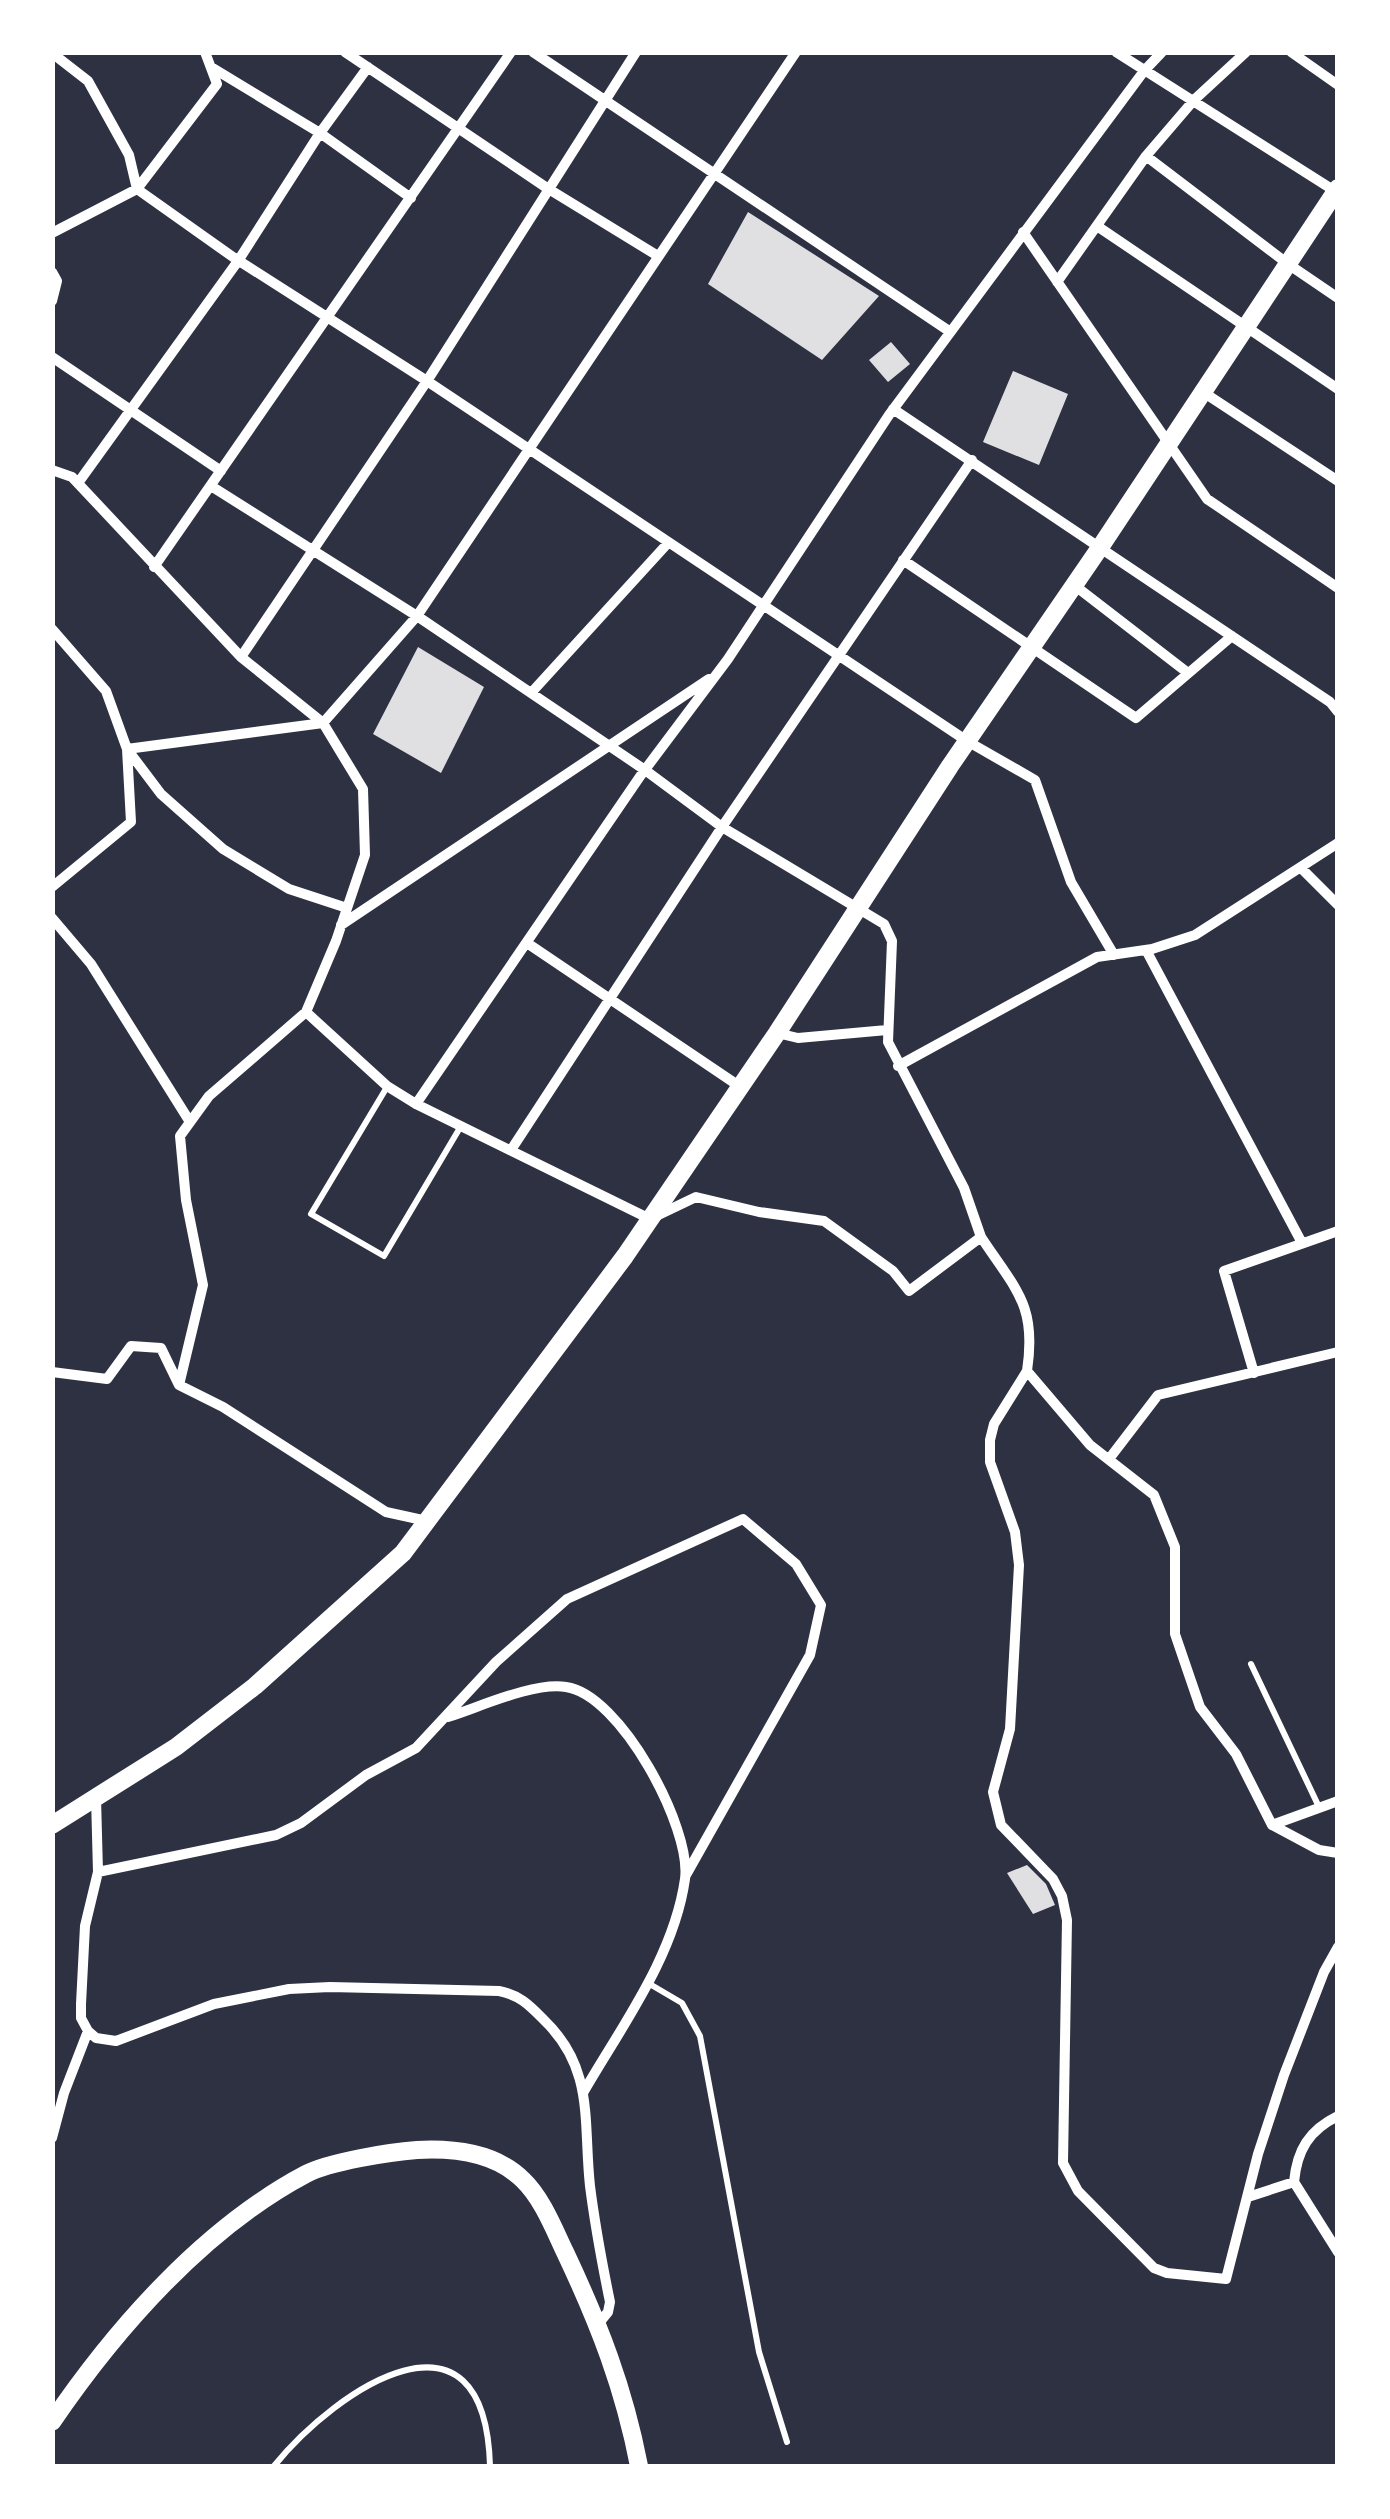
<svg xmlns="http://www.w3.org/2000/svg" width="1390" height="2519" font-family="Helvetica,sans-serif">
<style>
.building{fill:#e0e0e3}
.lines{fill:none;stroke-linecap:round;stroke-linejoin:round}
.service{stroke:#fff;stroke-width:6}
.minor{stroke:#fff;stroke-width:10}
.tertiary{stroke:#fff;stroke-width:18}
</style>
<rect width="100%" height="100%" fill="#2d3142"/>
<path class="building" d="M 748,212 L 879,296 L 822,360 L 708,284 Z
M 891,342 L 910,364 L 888,382 L 869,360 Z
M 1013,371 L 1068,394 L 1039,465 L 983,442 Z
M 418,647 L 484,687 L 441,773 L 373,734 Z
M 1027,1865 L 1046,1884 L 1055,1905 L 1033,1914 L 1007,1873 Z"/>
<g class="lines">
<path class="service" d="M 387,1087 L 311,1214 L 384,1256 L 461,1126
M 1251,1664 L 1319,1807
M 648,1983 L 682,2003 L 700,2036 L 759,2352 L 787,2442
M 274,2466 C 337,2388 485,2290 490,2466"/>
<path class="minor" d="M 345,52 L 547,188 L 658,256
M 533,52 L 949,331
M 1116,52 L 1338,193
M 1291,52 L 1338,85
M 52,53 L 88,81 L 129,155 L 137,189 L 233,257 L 427,381 L 967,741 L 1035,780 L 1071,882 L 1114,955
M 211,67 L 320,133 L 411,198
M 1146,156 L 1288,264 L 1338,298
M 1097,226 L 1338,389
M 1023,232 L 1207,499 L 1338,588
M 52,233 L 137,189 L 217,84 L 205,52
M 52,272 L 57,281 L 52,301
M 1057,282 L 1146,156 L 1194,100 L 1246,52
M 52,357 L 221,471
M 1203,392 L 1338,481
M 893,409 L 1330,702 L 1338,712
M 52,470 L 72,477 L 241,657 L 323,723 L 363,789 L 365,855 L 336,941 L 306,1012 L 209,1096 L 180,1136 L 186,1200 L 203,1285 L 179,1385
M 78,483 L 238,261 L 320,133 L 368,67
M 211,486 L 417,616 L 645,770 L 722,827 L 884,924 L 892,941 L 888,1042 L 964,1188 L 981,1237
M 903,560 L 1136,718 L 1232,636
M 154,567 L 511,52
M 1074,585 L 1188,673
M 52,629 L 106,691 L 127,749 L 161,794 L 223,849 L 289,889 L 347,908
M 241,657 L 427,381 L 636,52
M 531,693 L 668,543
M 1301,868 L 1338,905
M 52,887 L 131,822 L 127,749 L 323,723 L 417,616 L 796,52
M 52,918 L 91,964 L 190,1122
M 341,925 L 709,679
M 527,943 L 739,1086
M 1146,950 L 1302,1243
M 306,1012 L 387,1086 L 416,1104 L 650,1219 L 696,1197 L 759,1212 L 824,1221 L 893,1271 L 909,1291 L 981,1237 C 1016,1290 1037,1305 1027,1371 L 1090,1445 L 1154,1495 L 1175,1547 L 1175,1634 L 1200,1707 L 1236,1754 L 1272,1825 L 1319,1850 L 1338,1853
M 777,1033 L 798,1038 L 887,1030
M 898,1066 L 1097,957 L 1152,949 L 1195,935 L 1338,843
M 416,1104 L 641,775 L 728,659 L 889,415 L 1144,71 L 1162,52
M 511,1150 L 722,827 L 972,460
M 1027,1371 L 994,1424 L 990,1440 L 990,1462 L 1015,1532 L 1019,1565 L 1010,1729 L 993,1792 L 1001,1825 L 1053,1879 L 1062,1896 L 1067,1920 L 1063,2163 L 1078,2191 L 1154,2268 L 1167,2273 L 1226,2279 L 1258,2154 L 1284,2075 L 1324,1972 L 1338,1947
M 52,1372 L 107,1379 L 131,1346 L 161,1348 L 179,1385 L 223,1407 L 386,1512 L 427,1521
M 1254,1373 L 1224,1271 L 1338,1231
M 1109,1459 L 1158,1395 L 1338,1352
M 448,1717 C 480,1707 533,1682 566,1687 C 620,1694 692,1828 685,1879 C 674,1957 621,2027 583,2093
M 96,1798 L 98,1872 L 85,1926 L 81,2004 L 81,2018 L 88,2031 L 96,2038 L 116,2041 L 214,2004 L 289,1989 L 330,1987 L 499,1991 C 520,1995 530,2006 544,2020 C 595,2069 583,2122 590,2186 C 595,2225 602,2263 610,2302 L 608,2312 L 599,2323
M 1272,1825 L 1338,1801
M 98,1872 L 276,1835 L 301,1823 L 366,1775 L 416,1748 L 496,1662 L 567,1599 L 743,1519 L 796,1564 L 821,1605 L 810,1655 L 686,1875
M 52,2138 L 64,2093 L 88,2031
M 1294,2182 C 1297,2150 1309,2130 1338,2116
M 1248,2197 L 1294,2182 L 1338,2252"/>
<path class="tertiary" d="M 52,1825 L 176,1747 L 255,1686 L 403,1553 L 625,1256 L 777,1033 L 950,766 L 1101,546 L 1338,188
M 52,2422 C 116,2328 204,2228 306,2174 C 329,2162 389,2152 417,2150 C 454,2148 495,2152 523,2180 C 542,2198 554,2229 565,2252 C 599,2324 624,2388 639,2466"/>
</g>
<rect width="1390" height="2519" fill="none" stroke="#ffffff" stroke-width="110"/>
</svg>
